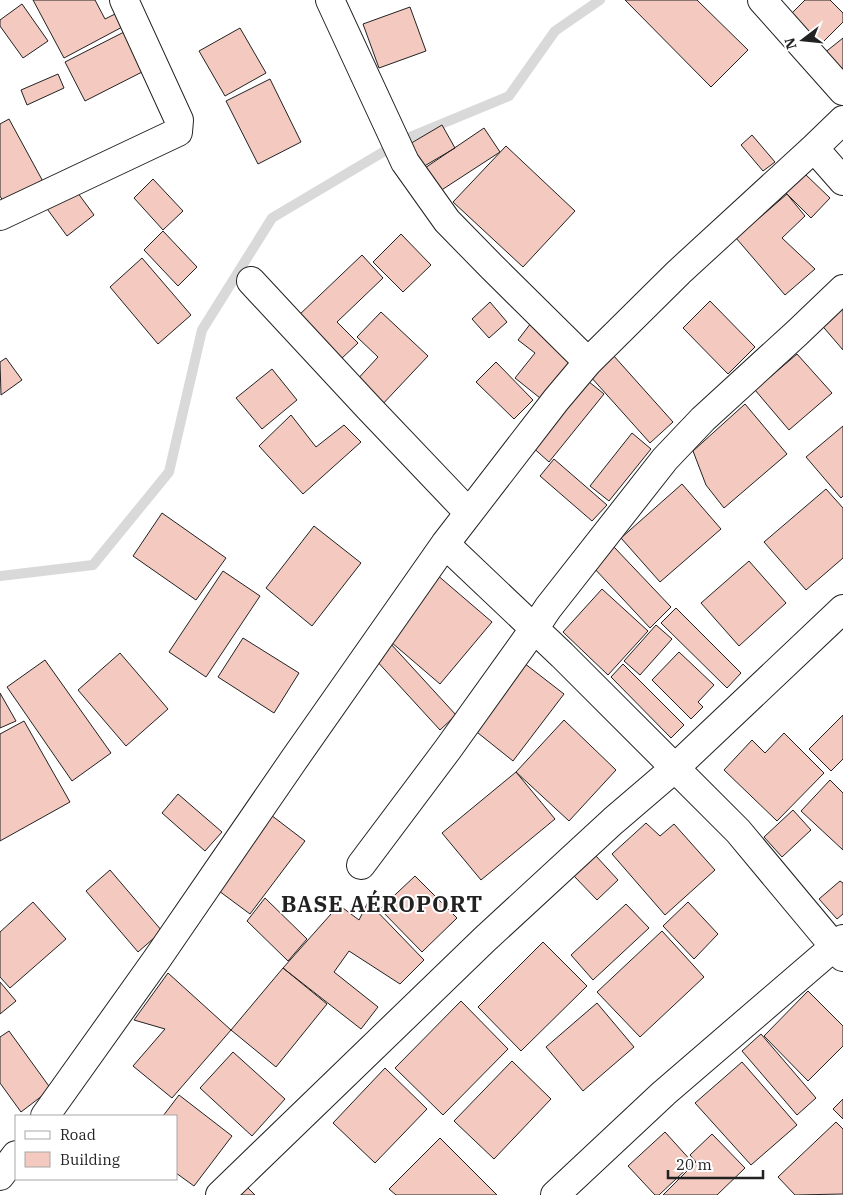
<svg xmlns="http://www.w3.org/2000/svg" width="843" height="1195" font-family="'IBM Plex Serif',serif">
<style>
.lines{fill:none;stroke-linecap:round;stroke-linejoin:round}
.stream{stroke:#d9d9d9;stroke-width:10}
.building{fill:#f3c9c0;stroke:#222}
.minor-casing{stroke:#222;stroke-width:30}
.minor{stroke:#fff;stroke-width:28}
.labels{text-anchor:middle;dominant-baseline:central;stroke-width:4;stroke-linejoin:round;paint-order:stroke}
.district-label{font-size:22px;font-weight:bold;letter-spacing:1px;fill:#222;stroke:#fff}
</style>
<rect width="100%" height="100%" fill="#fff"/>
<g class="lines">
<path class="stream" d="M 0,576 L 93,565 L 169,472 L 202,330 L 272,218 L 405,139 L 509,96 L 555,31 L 600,0"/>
</g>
<path class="building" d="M 33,0 L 95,0 L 105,19 L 119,12 L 126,25 L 64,58 Z
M 625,0 L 697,0 L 748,50 L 711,87 Z
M 805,0 L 830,0 L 843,13 L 843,22 L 815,50 L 786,19 Z
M 22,4 L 48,41 L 23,58 L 0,26 L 0,20 Z
M 410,7 L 426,51 L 379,68 L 363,24 Z
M 240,28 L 266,73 L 225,96 L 199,51 Z
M 126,31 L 146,70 L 85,101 L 65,62 Z
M 843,38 L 843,77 L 823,54 Z
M 58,74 L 64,88 L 27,105 L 21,90 Z
M 270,79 L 301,142 L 258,164 L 226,101 Z
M 9,119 L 46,187 L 7,208 L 0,196 L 0,124 Z
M 442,125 L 455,148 L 421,168 L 408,145 Z
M 484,128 L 500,152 L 437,193 L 422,170 Z
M 752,135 L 775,162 L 763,171 L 741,145 Z
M 506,146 L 575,211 L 523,267 L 453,202 Z
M 805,174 L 830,198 L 811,218 L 786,193 Z
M 153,179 L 183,211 L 163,230 L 134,198 Z
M 72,185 L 94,215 L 67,236 L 45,206 Z
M 787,194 L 805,216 L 782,238 L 815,269 L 785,295 L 736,238 Z
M 163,231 L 197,267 L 178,286 L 144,250 Z
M 401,234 L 431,265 L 403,292 L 373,262 Z
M 362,255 L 383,278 L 337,322 L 358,343 L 340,360 L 298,316 Z
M 142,258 L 191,315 L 158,344 L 110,287 Z
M 710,301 L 755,347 L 728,374 L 683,328 Z
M 490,302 L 507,322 L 489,338 L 472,319 Z
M 843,302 L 843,350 L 819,322 Z
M 381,312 L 428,356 L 379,408 L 354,383 L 378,357 L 357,337 Z
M 531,323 L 577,360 L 545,402 L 515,378 L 535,353 L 518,340 Z
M 797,354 L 832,393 L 789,430 L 755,390 Z
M 613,355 L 673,422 L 650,443 L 590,376 Z
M 6,358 L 22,380 L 1,395 L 0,362 Z
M 496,362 L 533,400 L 514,419 L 476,382 Z
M 272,369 L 297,400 L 262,429 L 236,398 Z
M 583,377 L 604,394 L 549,462 L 529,444 Z
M 745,404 L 787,454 L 724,508 L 706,485 L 693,451 Z
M 291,415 L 316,447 L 344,425 L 361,442 L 303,494 L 259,446 Z
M 843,426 L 843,496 L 841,498 L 806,457 Z
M 632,433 L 651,449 L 609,501 L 590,486 Z
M 554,459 L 607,505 L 592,521 L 540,476 Z
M 682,484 L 721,529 L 660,582 L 621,538 Z
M 826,489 L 843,508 L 843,558 L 806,590 L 764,542 Z
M 162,513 L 226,558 L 196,600 L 133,556 Z
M 314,526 L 361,563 L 312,626 L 266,588 Z
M 614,547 L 671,607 L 650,628 L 593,567 Z
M 749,561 L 786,603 L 739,646 L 701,603 Z
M 223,571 L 260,596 L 206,677 L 169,652 Z
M 436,574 L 492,622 L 440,684 L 384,636 Z
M 602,589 L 648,631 L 608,675 L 563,632 Z
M 676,608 L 741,673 L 727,688 L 661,623 Z
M 656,625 L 672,639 L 640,675 L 624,661 Z
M 243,638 L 299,673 L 274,713 L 218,677 Z
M 390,643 L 456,715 L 440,730 L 374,658 Z
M 679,652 L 714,685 L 698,702 L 703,707 L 691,719 L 652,680 Z
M 120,653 L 168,709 L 126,746 L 78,690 Z
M 45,660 L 111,753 L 72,781 L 7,687 Z
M 524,663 L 564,694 L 513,761 L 473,729 Z
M 623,664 L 684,725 L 671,738 L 611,677 Z
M 0,693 L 16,721 L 0,728 Z
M 843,715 L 843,759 L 831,771 L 809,749 Z
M 564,720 L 616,770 L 569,821 L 516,772 Z
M 24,721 L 70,802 L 0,841 L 0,734 Z
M 784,733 L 824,773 L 777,821 L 724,770 L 752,740 L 765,753 Z
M 516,772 L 555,819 L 481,880 L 442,833 Z
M 830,780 L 843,793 L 843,850 L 801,811 Z
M 178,794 L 222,832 L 205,851 L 162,813 Z
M 793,810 L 811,830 L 782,857 L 764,837 Z
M 271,815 L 305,841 L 250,914 L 215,888 Z
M 646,823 L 660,836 L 674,824 L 715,870 L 665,915 L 612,854 Z
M 596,856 L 618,880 L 597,900 L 574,876 Z
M 110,870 L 162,931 L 138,952 L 86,891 Z
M 415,876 L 457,918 L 422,952 L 380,909 Z
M 840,881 L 843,883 L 843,914 L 837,919 L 819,899 Z
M 265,898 L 307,939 L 288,961 L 247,921 Z
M 33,902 L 66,939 L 10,988 L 0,977 L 0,932 Z
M 368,902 L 424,960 L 400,984 L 349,951 L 334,972 L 378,1007 L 361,1029 L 283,968 L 339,905 L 359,920 Z
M 688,902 L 718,934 L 694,959 L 663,926 Z
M 626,904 L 649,928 L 593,980 L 571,955 Z
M 662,931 L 704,977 L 640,1037 L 597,992 Z
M 543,942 L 587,986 L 521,1051 L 478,1007 Z
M 283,968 L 327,1004 L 276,1067 L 231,1030 Z
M 168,973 L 231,1030 L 172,1098 L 133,1066 L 165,1029 L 134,1020 Z
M 0,982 L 16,1001 L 0,1014 Z
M 808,991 L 843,1026 L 843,1046 L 808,1081 L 764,1036 Z
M 461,1001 L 508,1049 L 443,1115 L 395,1068 Z
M 597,1003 L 634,1047 L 583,1091 L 546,1047 Z
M 9,1031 L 51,1089 L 21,1112 L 0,1083 L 0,1037 Z
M 761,1034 L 816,1098 L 797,1115 L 742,1051 Z
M 233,1052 L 285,1099 L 252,1136 L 200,1088 Z
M 512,1061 L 551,1099 L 494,1159 L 454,1121 Z
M 742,1062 L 797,1125 L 751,1165 L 695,1103 Z
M 385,1068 L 427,1109 L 375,1163 L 333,1123 Z
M 179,1095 L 232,1136 L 194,1186 L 176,1173 L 176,1116 L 163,1116 Z
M 843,1099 L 843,1119 L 833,1109 Z
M 836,1122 L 843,1129 L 843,1194 L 795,1195 L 778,1177 Z
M 665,1132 L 693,1163 L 659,1195 L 655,1195 L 628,1166 Z
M 712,1134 L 745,1168 L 717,1195 L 663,1195 L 696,1162 L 690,1155 Z
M 440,1138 L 497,1195 L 396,1195 L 389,1189 Z
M 245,1185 L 255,1195 L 234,1195 Z"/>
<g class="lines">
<g class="minor-casing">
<path id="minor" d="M 330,0 L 405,162 L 447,221 L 492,267 L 588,362
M 762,0 L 843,91
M 814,148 L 843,181
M 0,216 L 178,132 L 179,120 L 124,0
M 251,281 L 369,408 L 469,513
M 445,544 L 562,655 L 738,831 L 843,957
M 361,865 L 448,749 L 534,629 L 548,608 L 665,459 L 703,419 L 797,333 L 843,289
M 45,1116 L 157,959 L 293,761 L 445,544 L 556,400 L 588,362 L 679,272 L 814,148 L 843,120
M 0,1176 L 16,1155
M 220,1195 L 485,939 L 613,821 L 676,767 L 843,609
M 555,1195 L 664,1093 L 843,939"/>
</g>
<use href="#minor" class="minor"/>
</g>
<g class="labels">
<g class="district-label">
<text x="382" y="903">BASE AÉROPORT</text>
</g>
</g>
<rect x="15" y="1115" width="162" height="65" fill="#ffffff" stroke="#a7a7a7"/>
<rect x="25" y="1131" width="25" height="8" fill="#ffffff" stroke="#a7a7a7"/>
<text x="60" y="1140" font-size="15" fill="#222222">Road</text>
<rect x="25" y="1152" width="25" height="15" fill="#f3c9c0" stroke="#a7a7a7"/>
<text x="60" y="1165" font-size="15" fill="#222222">Building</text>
<g transform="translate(803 40) rotate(254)" stroke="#ffffff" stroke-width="4" paint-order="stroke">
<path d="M0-4L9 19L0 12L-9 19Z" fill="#222222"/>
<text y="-8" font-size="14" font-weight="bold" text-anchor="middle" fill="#222222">N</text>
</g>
<path d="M668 1170v8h95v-8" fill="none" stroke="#222222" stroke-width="2.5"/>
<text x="676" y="1170" font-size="15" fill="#222222" stroke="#ffffff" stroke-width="4" paint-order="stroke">20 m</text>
</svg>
